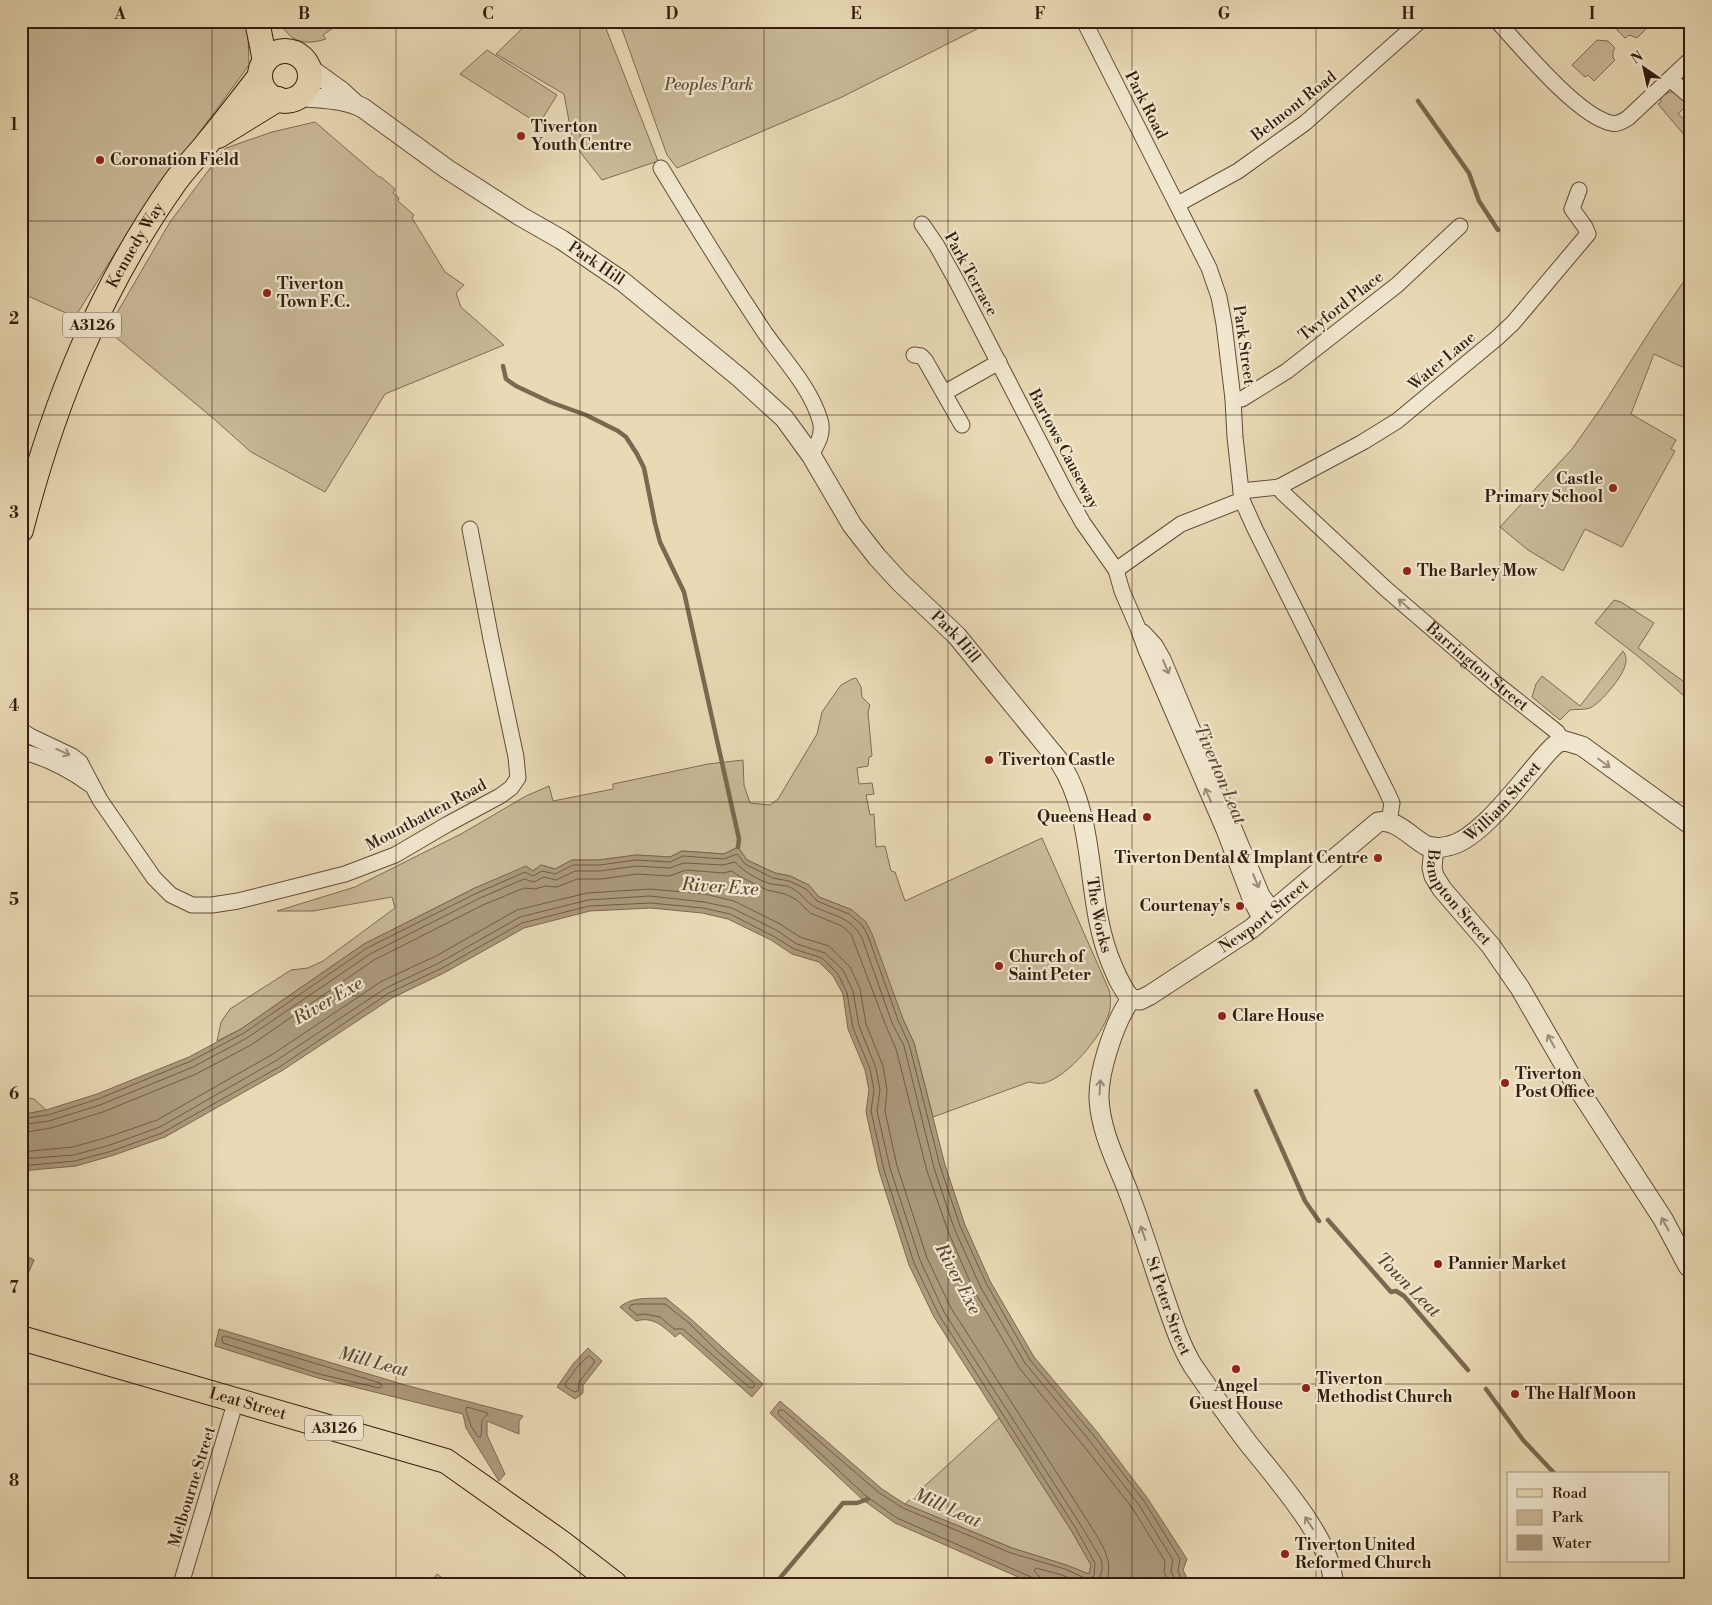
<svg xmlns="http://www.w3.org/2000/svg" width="1712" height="1605" font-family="'Libre Bodoni',serif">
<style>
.green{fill:#caba99;stroke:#7f6c54}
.water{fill:#ab9a7c;stroke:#7b6850}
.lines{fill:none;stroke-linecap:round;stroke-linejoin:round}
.shore{stroke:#705c45;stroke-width:1}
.stream{stroke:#7b6850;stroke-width:4.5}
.minor-casing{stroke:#614c38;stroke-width:17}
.tertiary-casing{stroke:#614c38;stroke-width:21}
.primary-casing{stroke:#341d0e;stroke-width:26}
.minor{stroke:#f1e7cf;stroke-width:15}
.tertiary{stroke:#f1e7cf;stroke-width:19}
.primary{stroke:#e9dab5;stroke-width:24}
.oneway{stroke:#9c8c78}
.grid{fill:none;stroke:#341d0e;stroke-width:1;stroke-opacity:0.55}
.poi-dot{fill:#8f2418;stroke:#f1e7cf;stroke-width:2}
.labels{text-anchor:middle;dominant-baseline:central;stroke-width:4.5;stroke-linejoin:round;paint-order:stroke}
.shield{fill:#f1e7cf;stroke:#6d5a48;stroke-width:1}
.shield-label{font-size:15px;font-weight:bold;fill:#341d0e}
.park-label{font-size:16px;font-style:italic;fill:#614c38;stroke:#f1e7cf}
.street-label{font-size:16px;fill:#341d0e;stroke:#f1e7cf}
.poi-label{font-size:16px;font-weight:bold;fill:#341d0e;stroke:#f1e7cf;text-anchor:start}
.water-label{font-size:18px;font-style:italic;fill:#5e4934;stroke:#f1e7cf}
.neatline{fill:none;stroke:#341d0e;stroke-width:2}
.grid-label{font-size:16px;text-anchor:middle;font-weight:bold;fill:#341d0e}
</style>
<rect width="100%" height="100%" fill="#e9dab5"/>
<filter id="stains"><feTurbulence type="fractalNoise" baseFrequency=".004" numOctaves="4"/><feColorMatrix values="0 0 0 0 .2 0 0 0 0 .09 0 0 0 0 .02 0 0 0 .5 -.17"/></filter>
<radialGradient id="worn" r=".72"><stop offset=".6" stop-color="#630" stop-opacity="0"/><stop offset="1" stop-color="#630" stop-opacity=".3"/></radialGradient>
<path class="green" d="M 21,21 L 242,21 L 248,32 L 249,65 L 139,215 L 75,317 L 21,293 Z
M 279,21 L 336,21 L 333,28 L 323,35 L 326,39 C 304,46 290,42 279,21 Z
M 530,21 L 603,21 L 658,161 L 602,180 L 573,143 L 564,94 L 496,54 Z
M 619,21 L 980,21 L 981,27 L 842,97 L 677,168 L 667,155 Z
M 1618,21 L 1654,21 L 1637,38 L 1629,35 L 1625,38 L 1617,30 Z
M 1597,40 L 1608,41 L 1615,48 L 1613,51 L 1613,58 L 1615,60 L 1594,81 L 1588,75 L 1585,77 L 1572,65 Z
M 487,50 L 557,95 L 539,124 L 460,74 Z
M 1670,92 L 1674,92 L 1687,101 L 1687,105 L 1678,114 L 1691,125 L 1691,143 L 1658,104 L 1661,102 L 1661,96 Z
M 315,122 L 379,177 L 381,177 L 395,189 L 393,193 L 399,198 L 398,201 L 414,215 L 412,218 L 445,272 L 464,285 L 456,293 L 461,307 L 504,345 L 385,394 L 325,492 L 251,452 L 214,419 L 107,330 L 170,222 L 223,151 L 226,148 L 272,132 Z
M 1691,271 L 1691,371 L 1654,354 L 1631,414 L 1676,440 L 1671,449 L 1675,451 L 1622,547 L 1585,529 L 1563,571 L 1528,550 L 1500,527 L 1572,449 L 1601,408 L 1655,323 Z
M 1614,600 L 1621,602 L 1654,623 L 1638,648 L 1691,687 L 1691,702 L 1639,657 L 1595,623 Z
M 1623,651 C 1626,655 1627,660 1625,666 C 1622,677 1601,703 1590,708 C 1584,710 1576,709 1570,710 L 1560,720 L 1532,697 L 1536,684 L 1542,676 L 1580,706 Z
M 856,678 L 861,687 L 862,697 L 870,705 L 868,712 L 872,756 L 869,757 L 868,766 L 857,768 L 859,784 L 872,783 L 874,794 L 866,795 L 870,815 L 874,814 L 876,847 L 885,846 L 891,871 L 895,872 L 905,901 L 1042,838 L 1109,990 C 1111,997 1111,1006 1109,1013 C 1102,1036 1068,1077 1044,1083 C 1040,1084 1033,1083 1029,1082 L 933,1117 L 914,1043 L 852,910 L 819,897 L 809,885 L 790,876 L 775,873 L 747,860 L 738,847 L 724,854 L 682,851 L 670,857 L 636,855 L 599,860 L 572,860 L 555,869 L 541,865 L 533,871 L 526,867 L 475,888 L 364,944 L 241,1029 L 217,1041 L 221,1022 L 230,1009 L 291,970 L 308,968 L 323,961 L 395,908 L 392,897 L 313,911 L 277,911 L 355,887 L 461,834 L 526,796 L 549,786 L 553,801 L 613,789 L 613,784 L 708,764 L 743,760 L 744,785 L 750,803 L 770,805 L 778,799 L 817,734 L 822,712 L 841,685 L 852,679 Z
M 21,1097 L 34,1099 L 46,1110 L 21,1115 Z
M 999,1418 L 1071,1530 L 1091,1565 L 1089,1574 L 1066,1565 L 1012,1548 L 905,1504 Z
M 437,1574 L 450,1584 L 430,1584 Z"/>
<path class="water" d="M 738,847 L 747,860 L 775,873 L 790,876 L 809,885 L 819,897 L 852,910 L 866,922 L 872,934 L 903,1019 L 914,1043 L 945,1165 L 965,1225 L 990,1281 L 1034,1357 L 1098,1433 L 1148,1499 L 1187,1559 L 1183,1570 L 1190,1584 L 1034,1584 L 895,1523 L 863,1500 L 770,1413 L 780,1401 L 882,1489 L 905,1504 L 1012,1548 L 1066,1565 L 1089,1574 L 1091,1565 L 1071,1530 L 934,1317 L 909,1265 L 879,1171 L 866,1112 L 869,1090 L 865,1070 L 848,1029 L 843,994 L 833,976 L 819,962 L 792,954 L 771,940 L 728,919 L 702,913 L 651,908 L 590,911 L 524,928 L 444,973 L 392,998 L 283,1070 L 165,1137 L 114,1155 L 76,1166 L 21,1171 L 21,1115 L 46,1110 L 97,1094 L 189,1057 L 241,1029 L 364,944 L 475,888 L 526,866 L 533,871 L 541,865 L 555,869 L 572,860 L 599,860 L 636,855 L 670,857 L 682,851 L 724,854 Z
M 21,1253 L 34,1260 L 28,1274 L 21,1270 Z
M 666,1298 C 700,1325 730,1356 763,1384 L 752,1397 L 680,1333 L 675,1337 C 663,1326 653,1316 636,1321 L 620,1307 C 633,1296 649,1299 666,1298 Z
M 219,1329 L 405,1385 L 523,1416 L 519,1421 L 519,1434 L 487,1421 L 487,1435 L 505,1474 L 499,1481 L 466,1428 L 463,1414 L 318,1378 L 215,1346 Z
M 588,1348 L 602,1361 L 583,1385 L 583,1393 L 575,1399 L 557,1387 L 573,1364 Z"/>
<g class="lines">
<path class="shore" d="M 21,1119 L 48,1115 L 98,1099 L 191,1061 L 244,1033 L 367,948 L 477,893 L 525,872 L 533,876 L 542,871 L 555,874 L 573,865 L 600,865 L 636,860 L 670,862 L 683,856 L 724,859 L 737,854 L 745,864 L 773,878 L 789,881 L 806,889 L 817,901 L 849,914 L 862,925 L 868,936 L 898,1020 L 909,1044 L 940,1166 L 960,1226 L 986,1283 L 1030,1360 L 1094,1436 L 1144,1501 L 1180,1559 L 1178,1571 L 1184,1584
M 21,1125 L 49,1121 L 100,1105 L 193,1067 L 247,1038 L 370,954 L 480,898 L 524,879 L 534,882 L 544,877 L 556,880 L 575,871 L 600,871 L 636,866 L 669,868 L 684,863 L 723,865 L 735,862 C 744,872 758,880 771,884 C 776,885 782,885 787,886 C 801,891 804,901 815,907 C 835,917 850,916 862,938 L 892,1023 L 904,1046 L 934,1168 L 954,1228 L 980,1286 L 1025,1363 L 1089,1440 L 1139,1505 L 1173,1560 L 1171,1571 L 1177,1584
M 21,1133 L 51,1128 L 103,1112 L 196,1074 L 251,1045 L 374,960 L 483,905 L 524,888 L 535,889 L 545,886 L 557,887 L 577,879 L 601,879 L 637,874 L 669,876 L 686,870 L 723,873 L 732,871 L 739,876 L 767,890 L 785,894 L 797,900 L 810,913 L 842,926 L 851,934 L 886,1026 L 896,1049 L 927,1171 L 948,1231 L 973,1289 L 1020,1369 L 1083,1445 L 1133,1509 L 1165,1561 L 1164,1572 L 1169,1584
M 21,1152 L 73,1147 L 108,1137 L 157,1120 L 273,1054 L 382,981 L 436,956 L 517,910 L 587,893 L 650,889 L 705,894 L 734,901 L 780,924 L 800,937 L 829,946 L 850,967 L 860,989 L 866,1024 L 883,1066 L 887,1090 L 885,1111 L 897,1166 L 927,1258 L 951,1308 L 1087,1520 C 1098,1539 1117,1561 1105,1584
M 21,1159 L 74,1155 L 110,1145 L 160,1127 L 277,1060 L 386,988 L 439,963 L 520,917 L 588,900 L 650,896 L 704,902 L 732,908 L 776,930 L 797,944 L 825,953 L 843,970 L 853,991 L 859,1026 L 876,1068 L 880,1090 L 877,1111 L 890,1168 L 920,1260 L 944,1312 L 1080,1524 L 1101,1559 C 1104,1568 1101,1578 1094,1584
M 21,1166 L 75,1161 L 112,1151 L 162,1133 L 281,1066 L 389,993 L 442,968 L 522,923 L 589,906 L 651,903 L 703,908 L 730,914 L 773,936 L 794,949 L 822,958 L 838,974 L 847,993 L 853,1028 L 870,1069 L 874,1090 L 871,1111 L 884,1170 L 914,1263 L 939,1315 L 1075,1527 L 1095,1563 L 1094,1576 L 1090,1578 L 1087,1579 L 1065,1569 L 1011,1553 L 903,1508 L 878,1492 L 783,1410 L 779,1410 L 778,1414 L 866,1496 L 897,1518 L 1031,1577 L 1034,1580 L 1034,1584
M 636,1304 L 665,1304 L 689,1323 L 717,1351 L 754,1383 L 754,1387 L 750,1388 L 683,1329 L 674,1329 L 660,1317 L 645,1314 L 637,1315 L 629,1308 L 631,1305 Z
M 225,1336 L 380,1383 L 382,1386 L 379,1388 L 319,1374 L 223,1343 L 222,1338 Z
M 589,1356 L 594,1360 L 594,1363 L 579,1382 L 578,1391 L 574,1392 L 566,1387 L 565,1384 L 577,1367 Z
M 467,1407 L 488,1413 L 487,1415 L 482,1420 L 481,1437 L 478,1437 L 471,1426 L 466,1410 Z
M 1041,1584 L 1040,1577 L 1034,1571 L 1036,1568 L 1062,1575 L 1083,1584"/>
<path class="stream" d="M 1418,101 L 1469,173 L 1479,201 L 1498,230
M 503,366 L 506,379 L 516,386 L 550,402 L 586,415 L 618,431 L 626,437 L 637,454 L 644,468 L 655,523 L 660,542 L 684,592 L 739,839 L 738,847
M 1256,1091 L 1305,1201 L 1319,1221
M 1328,1220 L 1391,1292 L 1396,1291 L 1404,1296 L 1468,1370
M 1486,1389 L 1523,1440 L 1555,1474
M 780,1578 L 843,1503 L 857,1503 L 868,1499
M 645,1583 L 647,1584"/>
<g class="minor-casing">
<g id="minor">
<path d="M 1084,21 L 1209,268 L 1219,297 L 1224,324 L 1233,399 L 1235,437 L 1242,500 L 1255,529 L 1386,790 L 1392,803 L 1389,822"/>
<path d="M 1497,21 C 1521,47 1578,116 1611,123 C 1617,125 1623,121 1628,118 L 1691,59"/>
<path d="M 1670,79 L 1691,97"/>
<path d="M 661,168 C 695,224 729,279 765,333 C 784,360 810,387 820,420 C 824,433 818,443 811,455"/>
<path d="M 1178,204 L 1238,171 L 1305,123 L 1420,21"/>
<path d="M 922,224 L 937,246 L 957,282 L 1067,495 L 1083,523 L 1116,570 L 1122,591 L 1138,628 L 1146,650 L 1224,830 L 1251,901 L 1261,920"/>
<path d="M 914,355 L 921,356 L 925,360 L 962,425"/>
<path d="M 944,393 L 999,362"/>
<path d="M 1233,399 L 1242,399 L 1287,371 L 1397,285 L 1460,226"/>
<path id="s1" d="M 1279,487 L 1282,492 L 1386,589 L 1494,682 L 1557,732 L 1562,740"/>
<path d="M 1241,491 L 1279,487 L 1363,442 L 1397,421 L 1497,338 L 1513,323 L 1588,234 L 1585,227 L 1572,209 L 1579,190"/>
<path d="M 1116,570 L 1181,524 L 1242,500"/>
<path d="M 1143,632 L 1155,645 L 1163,659 L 1262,895 L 1273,910"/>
<path d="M 21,730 L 30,736 L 72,756 L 80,762 L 100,800 L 154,878 L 171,895 L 192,905 L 212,905 L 238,901 L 345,874 L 395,855 L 448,824 L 500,796 L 511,788 L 518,778 L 516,757 L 491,639 L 470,529"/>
<path d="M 21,751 C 46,758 69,769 89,784"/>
<path d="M 181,1584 L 236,1400"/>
</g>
</g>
<g class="tertiary-casing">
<g id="tertiary">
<path d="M 309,68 L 341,91 L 354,103"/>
<path id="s2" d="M 300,96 C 321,99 344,98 363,108 L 447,169 L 520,216 L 562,240 L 622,281 L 740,378 L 784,418 L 811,455 L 852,525 L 877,557 L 899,581 L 957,636 L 1059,761 C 1099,822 1084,900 1112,965 C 1117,977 1122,989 1131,999"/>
<path id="s3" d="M 1434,847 L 1432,868 L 1434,876 L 1442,889 L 1491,946 L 1520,988 L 1576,1085 L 1663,1219 L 1688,1266 L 1691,1266"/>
<path id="s4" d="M 1131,999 L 1140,1000 L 1150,995 L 1251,929 L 1378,822 C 1395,818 1411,837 1425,845 C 1431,848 1441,848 1448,846 C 1477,841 1515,790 1535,767 C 1543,758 1551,746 1562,740 L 1582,746 L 1691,825"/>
<path id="s5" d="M 1131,999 C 1115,1020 1098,1072 1099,1099 C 1101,1135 1119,1166 1131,1199 C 1143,1231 1153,1264 1164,1296 C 1172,1319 1180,1345 1193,1366 C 1211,1392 1229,1418 1248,1443 C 1274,1476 1334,1542 1333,1584"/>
</g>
</g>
<g class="primary-casing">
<g id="primary">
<path d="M 257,21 L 265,61"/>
<circle cx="285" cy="76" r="25"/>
<path d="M 218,136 L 278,99"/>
<path id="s6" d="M 21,530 C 53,405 100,288 175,182 C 185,168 198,155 209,141 C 226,120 243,98 260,76"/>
<path id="s7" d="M 21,1338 L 446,1461 L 562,1543 L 615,1584"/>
</g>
</g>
<use href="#minor" class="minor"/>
<use href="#tertiary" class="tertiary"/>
<use href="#primary" class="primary"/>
</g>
<defs><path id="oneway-shaft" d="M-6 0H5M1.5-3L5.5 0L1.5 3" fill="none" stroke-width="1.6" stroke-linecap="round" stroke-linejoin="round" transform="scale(1.25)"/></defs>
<g class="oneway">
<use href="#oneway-shaft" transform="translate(1404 604) rotate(-139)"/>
<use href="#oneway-shaft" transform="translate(1166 667) rotate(67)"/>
<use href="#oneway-shaft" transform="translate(63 752) rotate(24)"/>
<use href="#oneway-shaft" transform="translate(1604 763) rotate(37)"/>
<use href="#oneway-shaft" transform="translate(1208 795) rotate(-114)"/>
<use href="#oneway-shaft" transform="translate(1256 881) rotate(68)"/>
<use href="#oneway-shaft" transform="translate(1551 1041) rotate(-119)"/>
<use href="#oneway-shaft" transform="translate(1100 1087) rotate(-86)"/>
<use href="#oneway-shaft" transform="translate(1665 1224) rotate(-119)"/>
<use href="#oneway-shaft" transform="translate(1143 1233) rotate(-109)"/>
<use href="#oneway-shaft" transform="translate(1309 1523) rotate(-123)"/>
</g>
<path class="grid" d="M 212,21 L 212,1584M 396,21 L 396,1584M 580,21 L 580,1584M 764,21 L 764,1584M 948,21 L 948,1584M 1132,21 L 1132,1584M 1316,21 L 1316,1584M 1500,21 L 1500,1584M 21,221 L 1691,221M 21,415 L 1691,415M 21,609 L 1691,609M 21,802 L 1691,802M 21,996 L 1691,996M 21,1190 L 1691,1190M 21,1384 L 1691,1384"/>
<g class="poi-dot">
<circle cx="521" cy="136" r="5"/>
<circle cx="100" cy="160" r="5"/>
<circle cx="267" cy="293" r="5"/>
<circle cx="1613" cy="488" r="5"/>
<circle cx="1407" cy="571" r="5"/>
<circle cx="989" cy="760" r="5"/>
<circle cx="1147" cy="817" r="5"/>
<circle cx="1378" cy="858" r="5"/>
<circle cx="1240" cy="906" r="5"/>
<circle cx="999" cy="966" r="5"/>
<circle cx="1222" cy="1016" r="5"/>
<circle cx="1505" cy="1083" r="5"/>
<circle cx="1438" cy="1264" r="5"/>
<circle cx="1236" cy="1369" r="5"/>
<circle cx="1306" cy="1388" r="5"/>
<circle cx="1515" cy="1394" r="5"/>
<circle cx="1285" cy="1554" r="5"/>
</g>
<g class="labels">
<g class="shield">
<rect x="63" y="312.5" width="58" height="25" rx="4"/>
<rect x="305" y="1415.5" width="58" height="25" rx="4"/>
</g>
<g class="shield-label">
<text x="92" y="325">A3126</text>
<text x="334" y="1428">A3126</text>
</g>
<g class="park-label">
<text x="709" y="85">Peoples Park</text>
</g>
<g class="street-label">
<text transform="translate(1146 105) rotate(63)">Park Road</text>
<text transform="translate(1294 106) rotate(-38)">Belmont Road</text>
<text stroke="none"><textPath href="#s6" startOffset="308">Kennedy Way</textPath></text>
<text stroke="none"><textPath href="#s2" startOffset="345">Park Hill</textPath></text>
<text transform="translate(971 274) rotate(61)">Park Terrace</text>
<text transform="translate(1341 306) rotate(-38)">Twyford Place</text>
<text transform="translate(1244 345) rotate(82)">Park Street</text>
<text transform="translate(1442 361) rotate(-40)">Water Lane</text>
<text transform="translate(1064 449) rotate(62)">Bartows Causeway</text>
<text stroke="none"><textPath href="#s2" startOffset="868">Park Hill</textPath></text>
<text stroke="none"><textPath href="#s1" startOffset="268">Barrington Street</textPath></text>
<text stroke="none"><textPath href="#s4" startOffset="456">William Street</textPath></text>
<text transform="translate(426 815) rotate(-28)">Mountbatten Road</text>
<text stroke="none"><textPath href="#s3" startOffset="59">Bampton Street</textPath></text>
<text stroke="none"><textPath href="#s2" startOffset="1190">The Works</textPath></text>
<text stroke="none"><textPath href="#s4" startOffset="159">Newport Street</textPath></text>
<text stroke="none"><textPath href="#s5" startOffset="325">St Peter Street</textPath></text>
<text stroke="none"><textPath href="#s7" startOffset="236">Leat Street</textPath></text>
<text transform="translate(192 1487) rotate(-73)">Melbourne Street</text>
</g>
<g class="poi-label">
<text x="531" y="127">Tiverton<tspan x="531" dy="18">Youth Centre</tspan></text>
<text x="110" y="160">Coronation Field</text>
<text x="277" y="284">Tiverton<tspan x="277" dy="18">Town F.C.</tspan></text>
<text x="1603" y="479" text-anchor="end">Castle<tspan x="1603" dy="18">Primary School</tspan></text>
<text x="1417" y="571">The Barley Mow</text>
<text x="999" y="760">Tiverton Castle</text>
<text x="1137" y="817" text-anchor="end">Queens Head</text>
<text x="1368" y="858" text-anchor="end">Tiverton Dental &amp; Implant Centre</text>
<text x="1230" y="906" text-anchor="end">Courtenay's</text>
<text x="1009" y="957">Church of<tspan x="1009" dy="18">Saint Peter</tspan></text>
<text x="1232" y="1016">Clare House</text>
<text x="1515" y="1074">Tiverton<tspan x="1515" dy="18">Post Office</tspan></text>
<text x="1448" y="1264">Pannier Market</text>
<text x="1316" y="1379">Tiverton<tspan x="1316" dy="18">Methodist Church</tspan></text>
<text x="1236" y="1386" text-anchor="middle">Angel<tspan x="1236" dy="18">Guest House</tspan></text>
<text x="1525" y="1394">The Half Moon</text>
<text x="1295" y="1545">Tiverton United<tspan x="1295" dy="18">Reformed Church</tspan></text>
</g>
<g class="water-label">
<text transform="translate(1220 774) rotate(67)">Tiverton Leat</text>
<text transform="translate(720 887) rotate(4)">River Exe</text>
<text transform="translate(328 1001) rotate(-30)">River Exe</text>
<text transform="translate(958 1279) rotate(62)">River Exe</text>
<text transform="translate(1408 1285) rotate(45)">Town Leat</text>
<text transform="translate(373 1362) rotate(15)">Mill Leat</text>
<text transform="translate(947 1508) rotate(24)">Mill Leat</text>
</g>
</g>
<rect width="1712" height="1605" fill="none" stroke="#e9dab5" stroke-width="55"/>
<rect x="1507" y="1472" width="162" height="90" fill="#f1e7cf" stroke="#a59682"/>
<rect x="1517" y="1489" width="25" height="8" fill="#e9dab5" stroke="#a59682"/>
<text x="1552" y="1498" font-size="15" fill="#341d0e">Road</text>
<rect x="1517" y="1510" width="25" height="15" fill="#caba99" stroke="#a59682"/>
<text x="1552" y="1522" font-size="15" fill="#341d0e">Park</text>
<rect x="1517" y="1535" width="25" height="15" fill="#ab9a7c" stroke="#a59682"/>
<text x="1552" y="1548" font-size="15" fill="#341d0e">Water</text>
<g transform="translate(1644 68) rotate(326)" stroke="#f1e7cf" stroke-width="4" paint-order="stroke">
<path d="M0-4L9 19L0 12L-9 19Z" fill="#341d0e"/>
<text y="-8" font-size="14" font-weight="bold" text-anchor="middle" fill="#341d0e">N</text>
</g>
<rect x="28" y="28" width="1656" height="1550" class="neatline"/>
<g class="grid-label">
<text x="120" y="19">A</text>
<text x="304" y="19">B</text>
<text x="488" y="19">C</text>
<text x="672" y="19">D</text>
<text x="856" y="19">E</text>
<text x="1040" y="19">F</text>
<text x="1224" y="19">G</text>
<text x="1408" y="19">H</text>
<text x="1592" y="19">I</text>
<text x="14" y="130">1</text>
<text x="14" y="324">2</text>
<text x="14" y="518">3</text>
<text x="14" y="711">4</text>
<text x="14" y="905">5</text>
<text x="14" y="1099">6</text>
<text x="14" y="1293">7</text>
<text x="14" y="1486">8</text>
</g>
<rect width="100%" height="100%" filter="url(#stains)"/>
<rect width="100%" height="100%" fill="url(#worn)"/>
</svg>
